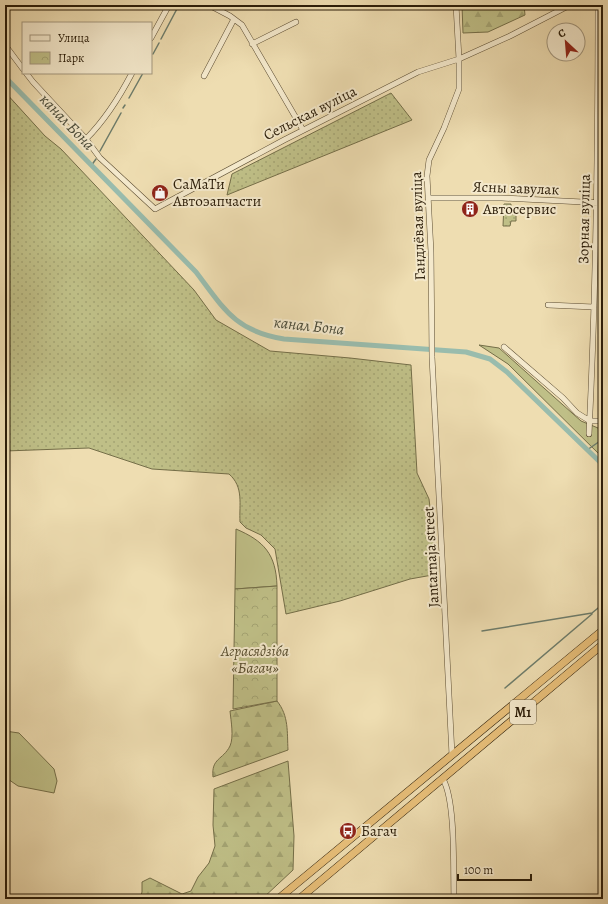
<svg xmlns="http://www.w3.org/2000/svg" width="608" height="904" font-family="Alegreya,serif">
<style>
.grass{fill:#bfbf87;stroke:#746e48}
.forest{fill:url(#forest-firs);stroke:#746e48}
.park{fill:url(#park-crowns);stroke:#746e48}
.garden{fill:url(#garden-dots);stroke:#746e48}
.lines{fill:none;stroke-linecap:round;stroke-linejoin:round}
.stream{stroke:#6d7c6b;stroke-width:1.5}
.canal{stroke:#99bcad;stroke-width:5}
.minor-casing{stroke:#5b4c32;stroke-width:6}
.highway-casing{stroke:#2a1c08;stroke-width:8}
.minor{stroke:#f4e9cc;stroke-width:5}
.highway{stroke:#e7be78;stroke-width:7}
.labels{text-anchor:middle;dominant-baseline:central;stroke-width:4;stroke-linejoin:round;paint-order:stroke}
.shield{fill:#f4e9cc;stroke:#675a43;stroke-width:1}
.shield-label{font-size:14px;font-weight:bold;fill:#2a1c08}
.street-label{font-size:15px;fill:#2a1c08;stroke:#f4e9cc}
.poi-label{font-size:15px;fill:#2a1c08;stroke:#f4e9cc;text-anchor:start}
.park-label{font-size:15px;font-style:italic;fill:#574d2e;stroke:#f4e9cc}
.water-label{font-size:16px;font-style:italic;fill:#4b4c3a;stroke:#f4e9cc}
</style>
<defs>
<pattern id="forest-firs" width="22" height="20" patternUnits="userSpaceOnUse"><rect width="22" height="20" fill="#bfbf87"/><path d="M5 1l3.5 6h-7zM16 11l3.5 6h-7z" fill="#a4a473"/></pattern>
<pattern id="park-crowns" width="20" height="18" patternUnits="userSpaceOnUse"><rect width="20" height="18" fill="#bfbf87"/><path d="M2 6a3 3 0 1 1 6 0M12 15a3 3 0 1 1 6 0" fill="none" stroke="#a4a473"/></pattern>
<pattern id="garden-dots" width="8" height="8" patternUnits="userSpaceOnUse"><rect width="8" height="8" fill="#bfbf87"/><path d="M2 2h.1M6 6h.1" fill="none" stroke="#a4a473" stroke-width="1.8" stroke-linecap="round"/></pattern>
</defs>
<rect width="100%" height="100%" fill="#eeddb1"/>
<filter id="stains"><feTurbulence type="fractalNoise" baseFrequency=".005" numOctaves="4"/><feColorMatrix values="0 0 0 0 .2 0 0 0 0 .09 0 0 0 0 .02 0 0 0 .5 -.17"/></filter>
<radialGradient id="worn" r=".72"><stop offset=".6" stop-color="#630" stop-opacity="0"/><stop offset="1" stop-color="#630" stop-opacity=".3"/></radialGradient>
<path class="grass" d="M 479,345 L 499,348 L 581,421 L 598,428 L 603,436 L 603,458 L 508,364 Z
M 236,529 C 264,541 276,554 277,586 L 235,589 Z
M 5,731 L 19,733 L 54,769 L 57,781 L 54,793 L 18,786 L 5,777 Z"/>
<path class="forest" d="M 462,5 L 524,5 L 525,15 L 488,32 L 463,33 Z
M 277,701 C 289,716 287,732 288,750 L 213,777 C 211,758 223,760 230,746 C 234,737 231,721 230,711 Z
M 288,761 L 294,836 L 293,870 L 262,899 L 140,899 L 142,892 L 142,882 L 150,878 L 182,894 L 191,891 L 198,877 L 209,863 L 215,846 L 213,825 L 214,789 Z"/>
<path class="park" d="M 277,586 L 277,701 L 233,709 L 235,589 Z"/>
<path class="garden" d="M 5,92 L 45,136 L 61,149 L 194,290 L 216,320 L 270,351 L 350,358 L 411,365 L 417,473 L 429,499 L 438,574 L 410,579 L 340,601 L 286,614 L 275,549 L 261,535 L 246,528 L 240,522 C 239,504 244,487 229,474 L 152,469 L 89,448 L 5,451 Z
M 391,93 L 412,120 L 227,195 L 232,174 Z
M 504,204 L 511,204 L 511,214 L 516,215 L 516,221 L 511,221 L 510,226 L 503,226 Z"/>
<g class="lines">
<path class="stream" d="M 161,39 L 179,5
M 153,54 L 159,43
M 129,98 L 143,73
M 123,108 L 125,105
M 100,151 L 121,113
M 91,166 L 96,159
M 587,450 L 603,439
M 482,631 L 592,613 L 603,604
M 505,688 L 592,614"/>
<path class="canal" d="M 5,77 L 196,272 C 224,309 235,331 284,339 L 466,352 L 490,359 L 507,372 L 603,465"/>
<g class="minor-casing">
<path id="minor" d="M 209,5 L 230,16 L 242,25 L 303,130
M 151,38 L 169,5
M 252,44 L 296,22
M 5,45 L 23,69
M 26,73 L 33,82 L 86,139 L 100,158 L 155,209 L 284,140 L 418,72 L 459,59 L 510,36 L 570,5
M 204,76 L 234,19
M 86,139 C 106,119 119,98 132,73
M 428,198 L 502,198 L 603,203
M 548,305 L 594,307
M 504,347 L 563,398 L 577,413 L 590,421 L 603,421
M 589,434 C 596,291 598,148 598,5
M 452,755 L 432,357 L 431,252 L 427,176 L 429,160 L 444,128 L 459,89 L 459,59 L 456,5
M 443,779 C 456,802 453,870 454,899"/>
</g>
<g class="highway-casing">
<path id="highway" d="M 278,899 L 603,630
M 299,899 L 603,644"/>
</g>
<use href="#minor" class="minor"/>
<use href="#highway" class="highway"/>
</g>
<defs>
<g id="shop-disc" transform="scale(0.9)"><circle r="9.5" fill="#8f2418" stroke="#f4e9cc"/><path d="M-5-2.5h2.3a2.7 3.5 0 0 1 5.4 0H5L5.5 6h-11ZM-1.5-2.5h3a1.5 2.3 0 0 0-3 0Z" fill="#fff"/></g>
<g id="building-disc" transform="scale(0.9)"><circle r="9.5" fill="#8f2418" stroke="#f4e9cc"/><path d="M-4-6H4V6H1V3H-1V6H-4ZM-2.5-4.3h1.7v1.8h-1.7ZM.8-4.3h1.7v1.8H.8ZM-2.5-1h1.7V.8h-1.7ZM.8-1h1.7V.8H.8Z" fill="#fff"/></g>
<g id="bus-disc" transform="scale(0.9)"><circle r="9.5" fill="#8f2418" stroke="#f4e9cc"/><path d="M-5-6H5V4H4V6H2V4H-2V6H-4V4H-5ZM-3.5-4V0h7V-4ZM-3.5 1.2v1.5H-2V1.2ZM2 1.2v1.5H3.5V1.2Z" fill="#fff"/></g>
</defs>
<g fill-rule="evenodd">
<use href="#shop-disc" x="160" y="193"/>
<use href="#building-disc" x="470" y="209"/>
<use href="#bus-disc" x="348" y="831"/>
</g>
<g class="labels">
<rect class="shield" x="510" y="700" width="26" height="24" rx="3"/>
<g class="shield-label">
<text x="523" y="712">М1</text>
</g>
<g class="street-label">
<text transform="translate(310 113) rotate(-27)">Сельская вуліца</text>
<text transform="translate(516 188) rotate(2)">Ясны завулак</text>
<text transform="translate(584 219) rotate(-89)">Зорная вуліца</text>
<text transform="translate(418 226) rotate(-92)">Гандлёвая вуліца</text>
<text transform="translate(431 557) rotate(-93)">Jantarnaja street</text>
</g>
<g class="poi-label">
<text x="173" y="184">СаМаТи<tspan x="173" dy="17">Автоэапчасти</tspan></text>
<text x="483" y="209">Автосервис</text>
<text x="361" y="831">Багач</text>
</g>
<g class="park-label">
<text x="255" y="651">Аграсядзіба<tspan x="255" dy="17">«Багач»</tspan></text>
</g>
<g class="water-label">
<text transform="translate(67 122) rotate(46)">канал Бона</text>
<text transform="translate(309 326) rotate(6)">канал Бона</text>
</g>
</g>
<rect width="608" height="904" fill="none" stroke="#eeddb1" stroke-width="20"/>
<rect x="6" y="6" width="596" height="892" fill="none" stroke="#2a1c08" stroke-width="2"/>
<rect x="10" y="10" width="588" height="884" fill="none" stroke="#2a1c08"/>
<rect x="22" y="22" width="130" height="52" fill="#f4e9cc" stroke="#a3977e"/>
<rect x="30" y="35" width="20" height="6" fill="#f4e9cc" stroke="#a3977e"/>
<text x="58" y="42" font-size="12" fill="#2a1c08">Улица</text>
<rect x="30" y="52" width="20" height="12" fill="url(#park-crowns)" stroke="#a3977e"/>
<text x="58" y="62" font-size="12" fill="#2a1c08">Парк</text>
<g transform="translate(566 42) rotate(334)"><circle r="19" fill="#f4e9cc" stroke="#a3977e"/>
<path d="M0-3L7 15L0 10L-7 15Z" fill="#8f2418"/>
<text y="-6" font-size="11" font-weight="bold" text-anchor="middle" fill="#2a1c08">С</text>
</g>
<path d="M458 874v6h73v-6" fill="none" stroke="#2a1c08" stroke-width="2"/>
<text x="464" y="874" font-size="12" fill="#2a1c08" stroke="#f4e9cc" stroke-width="3" paint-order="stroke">100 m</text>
<rect width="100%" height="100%" filter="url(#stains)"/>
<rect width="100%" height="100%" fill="url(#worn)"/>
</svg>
